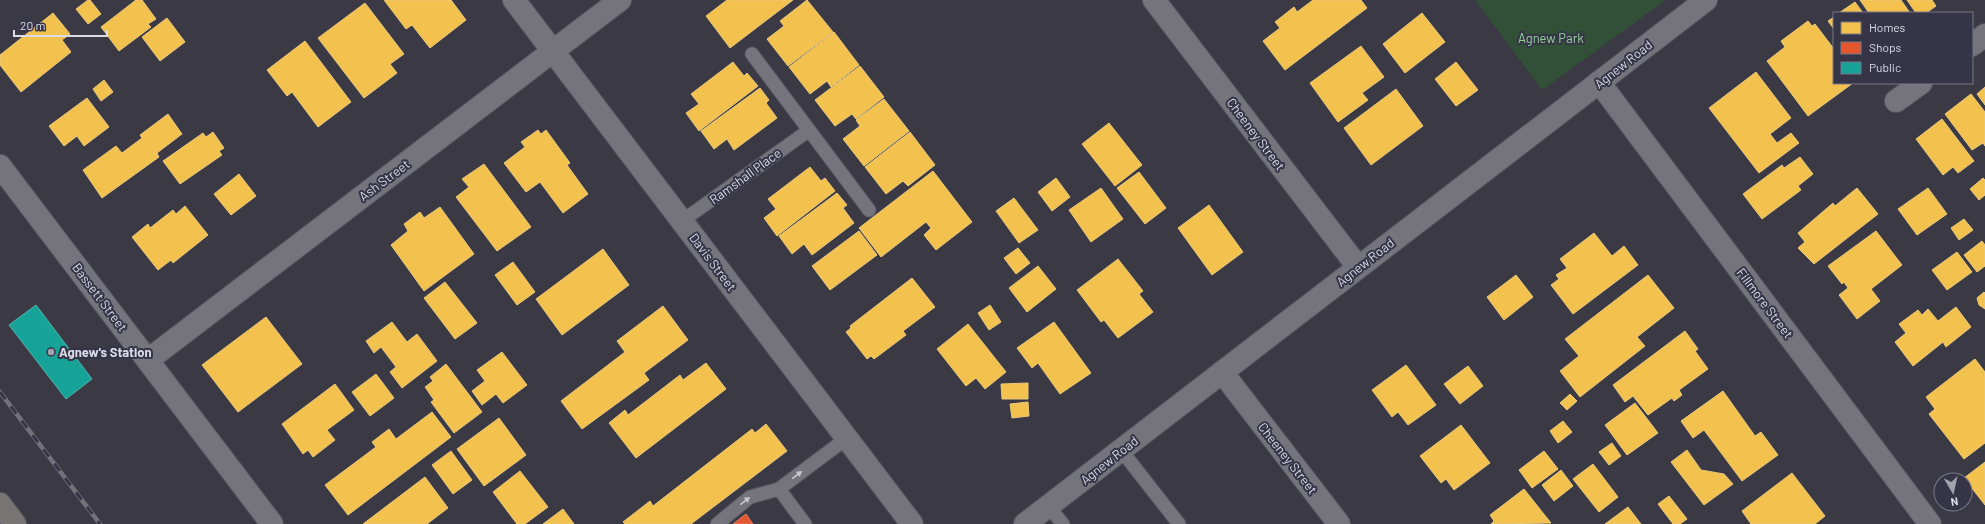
<svg xmlns="http://www.w3.org/2000/svg" width="1985" height="524" font-family="Barlow,sans-serif">
<style>
.green{fill:#324f37}
.homes{fill:#f2c14e;stroke:#ebc97c}
.shops{fill:#e4572e;stroke:#e27f66}
.public{fill:#17a398;stroke:#52b4b0}
.lines{fill:none;stroke-linecap:round;stroke-linejoin:round}
.lane-casing{stroke:#575660;stroke-width:15}
.street-casing{stroke:#575660;stroke-width:24}
.secondary-casing{stroke:#575660;stroke-width:24}
.primary-casing{stroke:#575660;stroke-width:24}
.lane{stroke:#75747d;stroke-width:13}
.street{stroke:#75747d;stroke-width:22}
.secondary{stroke:#75747d;stroke-width:22}
.primary{stroke:#787474;stroke-width:22}
.rail-casing{stroke:#73727b;stroke-width:4.5}
.rail{stroke:#363548;stroke-width:3;stroke-dasharray:9;stroke-linecap:butt}
.oneway{fill:#c7c6d3}
.poi-dot{fill:#a3a2af;stroke:#363548;stroke-width:1.5}
.labels{text-anchor:middle;dominant-baseline:central;stroke-width:4;stroke-linejoin:round;paint-order:stroke}
.park-label{font-size:13px;fill:#92d39a;stroke:#363548}
.street-label{font-size:13px;fill:#dcdbe8;stroke:#363548}
.poi-label{font-size:13px;font-weight:bold;fill:#dcdbe8;stroke:#363548;text-anchor:start}
</style>
<rect width="100%" height="100%" fill="#3a3944"/>
<path class="green" d="M 1475,0 L 1666,0 L 1542,90 Z"/>
<path class="homes" d="M 88,0 L 90,0 L 101,14 L 88,24 L 76,9 Z
M 136,0 L 142,0 L 156,19 L 148,24 L 151,27 L 119,51 L 101,27 Z
M 384,0 L 451,0 L 466,20 L 430,48 L 412,25 L 406,29 Z
M 727,0 L 793,0 L 730,48 L 706,16 Z
M 807,0 L 833,32 L 788,66 L 767,39 L 784,26 L 780,21 Z
M 1313,0 L 1361,0 L 1367,8 L 1285,70 L 1263,41 L 1280,28 L 1275,22 L 1294,7 L 1297,12 Z
M 1860,0 L 1901,0 L 1910,13 L 1869,13 Z
M 1907,0 L 1932,0 L 1936,6 L 1926,13 L 1916,13 Z
M 1855,2 L 1863,13 L 1839,13 Z
M 365,3 L 404,54 L 390,64 L 397,73 L 364,98 L 318,38 Z
M 53,13 L 70,34 L 62,40 L 71,52 L 21,92 L 0,65 L 0,55 Z
M 1422,13 L 1445,42 L 1405,73 L 1383,44 Z
M 1834,17 L 1834,29 L 1828,21 Z
M 167,18 L 185,42 L 160,61 L 142,37 Z
M 1808,21 L 1812,26 L 1815,24 L 1834,49 L 1834,83 L 1853,83 L 1808,116 L 1767,61 L 1785,47 L 1781,41 Z
M 834,32 L 859,65 L 831,87 L 827,81 L 810,94 L 789,67 Z
M 305,41 L 351,102 L 318,127 L 292,92 L 287,96 L 267,70 Z
M 1361,46 L 1384,77 L 1362,93 L 1368,100 L 1338,122 L 1310,83 Z
M 733,62 L 744,76 L 747,73 L 758,86 L 699,131 L 686,113 L 699,104 L 691,94 Z
M 1456,62 L 1478,90 L 1456,106 L 1435,79 Z
M 860,66 L 884,97 L 856,119 L 852,114 L 835,126 L 815,100 Z
M 1756,72 L 1791,118 L 1770,134 L 1777,143 L 1791,133 L 1799,143 L 1759,173 L 1709,108 Z
M 104,80 L 113,92 L 101,101 L 93,89 Z
M 1985,87 L 1985,105 L 1977,94 Z
M 760,88 L 769,100 L 766,103 L 777,118 L 734,150 L 727,139 L 714,149 L 701,131 Z
M 1396,89 L 1423,126 L 1371,165 L 1344,128 Z
M 1971,94 L 1985,112 L 1985,146 L 1983,143 L 1972,150 L 1945,114 Z
M 87,98 L 109,127 L 84,146 L 77,136 L 64,146 L 49,126 Z
M 884,99 L 909,131 L 864,166 L 843,139 L 860,126 L 856,120 Z
M 168,114 L 182,134 L 157,153 L 159,157 L 102,198 L 83,170 L 116,146 L 122,153 L 142,138 L 140,135 Z
M 1942,119 L 1974,161 L 1958,173 L 1953,167 L 1943,175 L 1916,139 Z
M 1109,123 L 1142,165 L 1115,186 L 1082,144 Z
M 538,130 L 541,134 L 546,130 L 570,163 L 567,165 L 588,194 L 563,213 L 540,182 L 526,192 L 504,163 L 525,147 L 521,142 Z
M 213,132 L 224,148 L 219,151 L 222,155 L 180,184 L 163,161 L 203,133 L 206,137 Z
M 910,132 L 935,165 L 908,186 L 903,181 L 886,194 L 865,167 Z
M 1800,157 L 1813,174 L 1798,186 L 1801,190 L 1762,219 L 1743,194 L 1782,165 L 1784,168 Z
M 484,164 L 531,227 L 497,251 L 456,197 L 469,187 L 462,179 Z
M 810,167 L 821,181 L 825,178 L 835,191 L 777,236 L 764,218 L 776,209 L 768,199 Z
M 933,171 L 972,222 L 936,250 L 924,235 L 931,228 L 926,222 L 881,257 L 859,228 Z
M 1139,172 L 1166,208 L 1145,224 L 1117,188 Z
M 239,174 L 256,196 L 231,215 L 214,194 Z
M 1056,178 L 1070,197 L 1052,211 L 1038,192 Z
M 1983,178 L 1985,180 L 1985,195 L 1979,200 L 1970,189 Z
M 1101,188 L 1123,219 L 1091,242 L 1069,210 Z
M 1857,188 L 1878,214 L 1814,264 L 1798,248 L 1805,242 L 1798,233 L 1833,203 L 1835,206 Z
M 1928,188 L 1947,214 L 1917,235 L 1898,209 Z
M 837,193 L 847,205 L 843,208 L 854,223 L 812,255 L 804,244 L 792,254 L 779,236 Z
M 1014,198 L 1038,230 L 1019,243 L 996,211 Z
M 1209,205 L 1243,252 L 1212,275 L 1178,228 Z
M 185,206 L 208,235 L 173,263 L 171,260 L 158,270 L 132,237 L 148,224 L 150,228 L 173,210 L 176,214 Z
M 440,207 L 474,254 L 424,291 L 391,245 L 408,231 L 404,224 L 420,212 L 424,218 Z
M 1964,219 L 1973,230 L 1959,240 L 1951,228 Z
M 859,231 L 877,255 L 830,290 L 812,266 Z
M 1876,231 L 1902,265 L 1871,289 L 1880,301 L 1857,319 L 1839,295 L 1848,288 L 1844,282 L 1842,284 L 1828,266 Z
M 1594,233 L 1612,256 L 1624,246 L 1638,265 L 1573,314 L 1551,285 L 1559,279 L 1556,275 L 1567,268 L 1560,259 Z
M 1982,241 L 1985,245 L 1985,266 L 1977,272 L 1964,255 Z
M 1018,248 L 1030,263 L 1016,274 L 1004,258 Z
M 603,249 L 629,285 L 562,335 L 536,299 Z
M 1957,252 L 1972,272 L 1947,290 L 1932,270 Z
M 1118,259 L 1143,291 L 1139,294 L 1153,312 L 1118,338 L 1104,320 L 1101,322 L 1077,290 Z
M 513,262 L 535,292 L 517,305 L 495,275 Z
M 1038,266 L 1056,289 L 1027,312 L 1009,288 Z
M 1516,275 L 1533,297 L 1504,320 L 1487,297 Z
M 1648,275 L 1674,308 L 1637,337 L 1645,346 L 1580,397 L 1560,371 L 1579,356 L 1565,339 Z
M 912,278 L 935,307 L 903,331 L 906,335 L 874,359 L 871,356 L 867,359 L 846,332 L 851,328 L 850,326 Z
M 445,282 L 477,323 L 455,339 L 424,298 Z
M 1984,292 L 1985,293 L 1985,309 L 1979,305 L 1977,298 Z
M 990,305 L 1001,322 L 989,330 L 978,313 Z
M 663,306 L 688,340 L 644,373 L 649,380 L 582,429 L 561,401 L 625,352 L 617,341 Z
M 1956,307 L 1971,327 L 1946,347 L 1943,342 L 1913,366 L 1895,342 L 1906,333 L 1899,324 L 1918,310 L 1922,315 L 1928,309 L 1938,321 Z
M 266,317 L 302,364 L 238,412 L 202,365 Z
M 392,322 L 407,342 L 417,334 L 437,361 L 402,388 L 390,372 L 396,367 L 381,347 L 374,353 L 366,341 Z
M 1054,322 L 1091,373 L 1060,394 L 1038,363 L 1032,368 L 1017,348 Z
M 968,324 L 1006,372 L 985,389 L 976,378 L 966,386 L 937,349 Z
M 1685,331 L 1698,349 L 1695,351 L 1708,369 L 1679,390 L 1682,395 L 1674,401 L 1672,398 L 1648,415 L 1633,396 L 1625,402 L 1613,385 Z
M 502,352 L 527,385 L 503,403 L 496,394 L 482,405 L 472,391 L 485,381 L 477,370 Z
M 1975,359 L 1985,372 L 1985,443 L 1964,459 L 1929,414 L 1935,409 L 1926,397 Z
M 706,363 L 726,389 L 636,458 L 609,423 L 625,410 L 628,415 L 680,375 L 683,380 Z
M 446,364 L 482,412 L 454,433 L 431,402 L 434,400 L 425,387 L 433,381 L 430,377 Z
M 1406,365 L 1436,405 L 1408,425 L 1398,412 L 1392,417 L 1372,390 Z
M 1468,366 L 1483,386 L 1460,404 L 1444,384 Z
M 376,374 L 394,398 L 370,416 L 352,392 Z
M 1028,383 L 1028,399 L 1002,399 L 1001,384 Z
M 335,384 L 354,410 L 327,430 L 335,440 L 313,457 L 308,450 L 303,454 L 282,424 Z
M 1723,391 L 1755,436 L 1761,432 L 1778,455 L 1742,481 L 1704,430 L 1693,438 L 1681,421 Z
M 1570,394 L 1577,401 L 1567,410 L 1560,403 Z
M 1028,402 L 1029,416 L 1012,418 L 1010,404 Z
M 1635,403 L 1658,433 L 1627,455 L 1605,425 Z
M 432,412 L 451,437 L 348,515 L 325,485 L 376,447 L 372,442 L 389,429 L 396,439 Z
M 499,418 L 526,455 L 484,486 L 457,449 Z
M 1563,421 L 1572,432 L 1558,443 L 1550,431 Z
M 766,424 L 787,451 L 691,524 L 625,524 L 623,522 L 650,501 L 653,506 L 752,429 L 755,433 Z
M 1461,425 L 1490,463 L 1454,490 L 1446,479 L 1441,483 L 1420,456 Z
M 1612,443 L 1621,456 L 1609,465 L 1599,452 Z
M 1687,450 L 1701,470 L 1724,474 L 1733,484 L 1704,505 L 1671,462 Z
M 451,451 L 472,480 L 453,494 L 432,465 Z
M 1544,451 L 1558,469 L 1532,488 L 1519,470 Z
M 1985,462 L 1985,505 L 1964,478 Z
M 1593,464 L 1618,497 L 1599,512 L 1573,479 Z
M 1561,470 L 1573,486 L 1554,501 L 1542,485 Z
M 520,471 L 548,507 L 525,524 L 517,524 L 493,492 Z
M 1792,473 L 1825,516 L 1815,524 L 1751,524 L 1742,511 Z
M 425,477 L 448,508 L 427,524 L 363,524 Z
M 1524,489 L 1551,523 L 1491,524 L 1494,521 L 1490,515 Z
M 1669,496 L 1687,519 L 1680,524 L 1673,524 L 1658,504 Z
M 1628,507 L 1641,524 L 1605,524 Z
M 563,509 L 574,524 L 543,524 Z"/>
<path class="shops" d="M 746,514 L 753,524 L 733,524 Z"/>
<path class="public" d="M 36,305 L 92,379 L 66,399 L 9,325 Z"/>
<g class="lines">
<g class="lane-casing">
<path id="lane" d="M 752,54 L 869,210
M 682,221 L 808,131
M 1121,450 L 1179,524
M 1048,506 L 1063,524
M 717,524 L 750,497 L 779,489
M 805,524 L 779,489 L 847,438"/>
</g>
<g class="street-casing">
<path id="street" d="M 514,0 L 912,524
M 1154,0 L 1358,267
M 1972,45 L 1985,35
M 1599,82 L 1930,524
M 1896,101 L 1921,83
M 148,360 L 620,0
M 1222,372 L 1339,524"/>
</g>
<g class="secondary-casing">
<path id="secondary" d="M 0,166 L 272,524
M 1025,524 L 1706,0"/>
</g>
<g class="primary-casing">
<path id="primary" d="M 0,504 L 15,524"/>
</g>
<use href="#lane" class="lane"/>
<use href="#street" class="street"/>
<use href="#secondary" class="secondary"/>
<use href="#primary" class="primary"/>
<g class="rail-casing">
<path id="rail" d="M 0,392 L 100,524"/>
</g>
<use href="#rail" class="rail"/>
</g>
<defs><path id="oneway-solid" d="M-6-.8H1V-3.2L6.5 0L1 3.2V.8H-6Z"/></defs>
<g class="oneway">
<use href="#oneway-solid" transform="translate(797 475) rotate(-37)"/>
<use href="#oneway-solid" transform="translate(745 501) rotate(-38)"/>
</g>
<circle class="poi-dot" cx="51" cy="352" r="4"/>
<g class="labels">
<g class="park-label">
<text x="1551" y="38">Agnew Park</text>
</g>
<g class="street-label">
<text transform="translate(1623 64) rotate(-38)">Agnew Road</text>
<text transform="translate(1256 134) rotate(53)">Cheeney Street</text>
<text transform="translate(745 176) rotate(-36)">Ramshall Place</text>
<text transform="translate(384 180) rotate(-37)">Ash Street</text>
<text transform="translate(713 262) rotate(53)">Davis Street</text>
<text transform="translate(1365 262) rotate(-38)">Agnew Road</text>
<text transform="translate(100 297) rotate(53)">Bassett Street</text>
<text transform="translate(1765 303) rotate(53)">Fillmore Street</text>
<text transform="translate(1288 458) rotate(52)">Cheeney Street</text>
<text transform="translate(1109 460) rotate(-38)">Agnew Road</text>
</g>
<g class="poi-label">
<text x="59" y="352">Agnew's Station</text>
</g>
</g>
<rect x="1833" y="12" width="140" height="72" fill="#363548" stroke="#787788"/>
<rect x="1841" y="22" width="20" height="12" fill="#f2c14e" stroke="#787788"/>
<text x="1869" y="32" font-size="12" fill="#dcdbe8">Homes</text>
<rect x="1841" y="42" width="20" height="12" fill="#e4572e" stroke="#787788"/>
<text x="1869" y="52" font-size="12" fill="#dcdbe8">Shops</text>
<rect x="1841" y="62" width="20" height="12" fill="#17a398" stroke="#787788"/>
<text x="1869" y="72" font-size="12" fill="#dcdbe8">Public</text>
<g transform="translate(1953 492) rotate(171)"><circle r="19" fill="#363548" stroke="#787788"/>
<path d="M0-3L7 15L0 10L-7 15Z" fill="#a3a2af"/>
<text y="-6" font-size="11" font-weight="bold" text-anchor="middle" fill="#dcdbe8">N</text>
</g>
<path d="M14 30v6h93v-6" fill="none" stroke="#dcdbe8" stroke-width="2"/>
<text x="20" y="30" font-size="12" fill="#dcdbe8" stroke="#363548" stroke-width="3" paint-order="stroke">20 m</text>
</svg>
